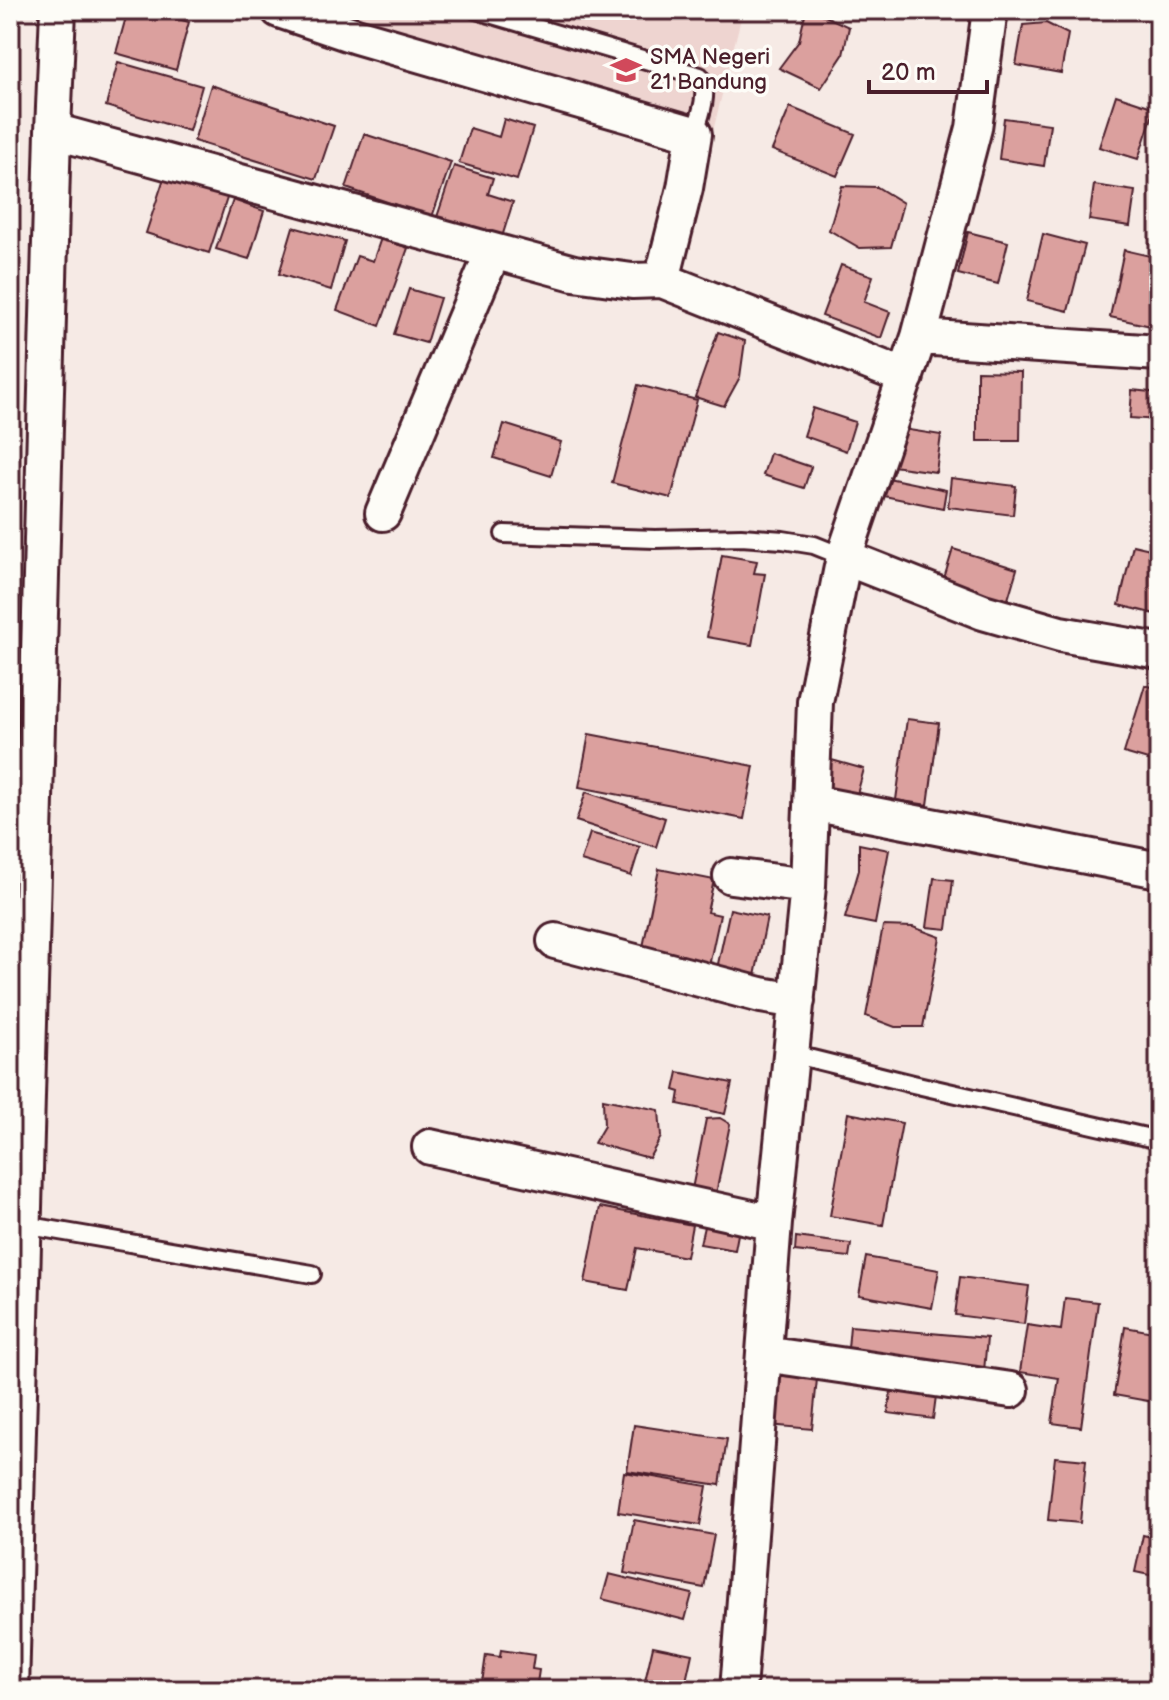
<svg xmlns="http://www.w3.org/2000/svg" width="1169" height="1700" font-family="'Balsamiq Sans',sans-serif">
<style>
.built{fill:#eed4d0}
.building{fill:#dba09e;stroke:#4a1f2b;stroke-width:2}
.lines{fill:none;stroke-linecap:round;stroke-linejoin:round}
.service-casing{stroke:#4a1f2b;stroke-width:22}
.minor-casing{stroke:#4a1f2b;stroke-width:40}
.service{stroke:#fdfcf7;stroke-width:16}
.minor{stroke:#fdfcf7;stroke-width:34}
.labels{text-anchor:middle;dominant-baseline:central;stroke-width:7;stroke-linejoin:round;paint-order:stroke}
.poi-label{font-size:22px;fill:#4a1f2b;stroke:#fdfcf7;text-anchor:start}
</style>
<rect width="100%" height="100%" fill="#f6eae5"/>
<filter id="ink" filterUnits="userSpaceOnUse"><feTurbulence type="fractalNoise" baseFrequency=".0125" numOctaves="2"/><feDisplacementMap in="SourceGraphic" scale="16" xChannelSelector="R" yChannelSelector="G"/><feConvolveMatrix kernelMatrix="1 2 1 2 8 2 1 2 1" color-interpolation-filters="sRGB"/></filter>
<g filter="url(#ink)">
<path class="built" d="M 334,10 L 743,10 L 713,131 Z"/>
<path class="building" d="M 128,10 L 144,10 L 189,22 L 176,70 L 116,53 Z
M 806,10 L 812,10 L 849,27 L 843,55 L 821,88 L 779,68 L 799,41 Z
M 1046,23 L 1068,34 L 1061,73 L 1016,65 L 1023,25 Z
M 118,62 L 202,86 L 189,131 L 106,106 Z
M 211,85 L 334,126 L 316,179 L 194,141 Z
M 1116,95 L 1155,108 L 1138,159 L 1099,147 Z
M 790,107 L 855,134 L 837,176 L 772,150 Z
M 1004,118 L 1050,124 L 1044,166 L 999,159 Z
M 504,119 L 533,128 L 517,180 L 459,163 L 470,128 L 499,137 Z
M 364,134 L 451,162 L 432,217 L 346,188 Z
M 454,166 L 493,178 L 488,194 L 513,202 L 502,237 L 437,217 Z
M 166,172 L 229,192 L 209,253 L 146,233 Z
M 1094,185 L 1135,191 L 1130,226 L 1089,220 Z
M 842,186 L 877,187 L 903,203 L 891,247 L 860,248 L 829,230 Z
M 233,200 L 264,211 L 249,259 L 216,249 Z
M 293,227 L 345,241 L 331,290 L 279,274 Z
M 968,232 L 1008,242 L 998,284 L 958,274 Z
M 1043,234 L 1085,245 L 1068,311 L 1027,301 Z
M 381,238 L 408,248 L 380,326 L 337,310 L 357,256 L 373,261 Z
M 1124,250 L 1159,258 L 1159,289 L 1151,326 L 1110,317 Z
M 841,265 L 873,276 L 864,302 L 890,312 L 881,338 L 822,316 Z
M 409,289 L 440,298 L 426,343 L 394,334 Z
M 718,332 L 745,341 L 740,377 L 724,406 L 695,397 Z
M 977,371 L 1021,372 L 1020,441 L 977,441 Z
M 638,385 L 697,400 L 671,498 L 612,483 Z
M 1132,390 L 1159,393 L 1159,420 L 1130,418 Z
M 813,408 L 855,422 L 846,451 L 804,436 Z
M 504,424 L 561,442 L 551,476 L 494,458 Z
M 890,427 L 941,435 L 936,472 L 885,465 Z
M 770,453 L 811,467 L 804,488 L 763,475 Z
M 888,478 L 946,490 L 943,508 L 884,496 Z
M 951,478 L 1016,486 L 1013,515 L 948,507 Z
M 1133,545 L 1159,551 L 1159,615 L 1119,605 Z
M 953,549 L 1017,569 L 1006,606 L 942,585 Z
M 722,555 L 757,561 L 754,573 L 765,574 L 752,645 L 707,637 Z
M 1145,685 L 1159,689 L 1158,763 L 1124,753 Z
M 907,719 L 939,723 L 928,805 L 896,800 Z
M 589,734 L 754,766 L 744,819 L 579,787 Z
M 828,759 L 864,769 L 854,805 L 818,796 Z
M 586,792 L 665,818 L 656,847 L 576,821 Z
M 590,833 L 640,847 L 631,876 L 581,861 Z
M 859,844 L 889,850 L 875,924 L 845,918 L 859,870 Z
M 659,869 L 714,880 L 707,912 L 720,915 L 709,966 L 642,952 Z
M 934,878 L 953,880 L 947,929 L 927,927 Z
M 730,909 L 767,917 L 754,981 L 716,973 Z
M 883,926 L 913,927 L 940,937 L 923,1027 L 895,1027 L 866,1016 Z
M 678,1072 L 732,1083 L 725,1114 L 678,1104 L 680,1092 L 674,1090 Z
M 603,1099 L 659,1110 L 661,1137 L 649,1158 L 594,1143 L 604,1126 Z
M 848,1113 L 902,1123 L 883,1225 L 830,1216 Z
M 720,1118 L 730,1124 L 716,1194 L 692,1189 L 706,1119 Z
M 600,1207 L 692,1225 L 686,1257 L 637,1248 L 628,1290 L 585,1282 Z
M 705,1222 L 739,1229 L 735,1250 L 700,1244 Z
M 796,1237 L 851,1244 L 849,1257 L 795,1251 Z
M 866,1257 L 939,1270 L 932,1308 L 859,1295 Z
M 960,1277 L 1029,1286 L 1024,1324 L 955,1315 Z
M 1065,1298 L 1098,1302 L 1081,1427 L 1052,1423 L 1059,1378 L 1020,1372 L 1027,1325 L 1061,1330 Z
M 850,1326 L 987,1338 L 984,1371 L 847,1359 Z
M 1125,1327 L 1159,1333 L 1159,1403 L 1114,1395 Z
M 774,1375 L 817,1379 L 812,1429 L 769,1425 Z
M 891,1391 L 936,1396 L 933,1419 L 888,1413 Z
M 634,1425 L 727,1439 L 720,1485 L 627,1471 Z
M 1055,1457 L 1086,1460 L 1080,1523 L 1048,1520 Z
M 624,1472 L 707,1486 L 700,1525 L 618,1512 Z
M 634,1520 L 714,1535 L 704,1588 L 624,1573 Z
M 1143,1535 L 1159,1539 L 1159,1577 L 1135,1572 Z
M 609,1574 L 692,1594 L 685,1620 L 602,1599 Z
M 653,1646 L 692,1654 L 684,1690 L 643,1690 Z
M 501,1650 L 534,1655 L 532,1669 L 539,1670 L 536,1690 L 481,1690 L 486,1655 L 500,1657 Z"/>
<g class="lines">
<g class="service-casing">
<path id="service" d="M 476,10 L 700,76 C 710,92 700,117 694,134
M 504,534 L 655,539 L 741,537 L 783,540 L 814,545 L 844,557
M 792,1054 L 913,1084 L 1159,1140
M 24,1225 L 312,1274"/>
</g>
<g class="minor-casing">
<path id="minor" d="M 279,10 L 356,36 L 694,134 L 685,188 L 662,280
M 53,131 L 574,273 L 632,281 L 662,280 L 906,377
M 919,337 L 1159,353
M 383,513 L 493,252
M 844,557 L 983,612 L 1060,634 L 1159,651
M 812,803 L 1159,870
M 731,876 L 808,886
M 555,941 L 761,995 L 797,1001
M 430,1147 L 774,1223
M 764,1354 L 1011,1390
M 11,1690 L 53,131 L 58,10
M 738,1690 L 774,1223 L 808,886 L 815,702 L 844,557 L 919,337 L 974,128 L 990,10"/>
</g>
<use href="#service" class="service"/>
<use href="#minor" class="minor"/>
</g>
</g>
<defs>
<g id="school-bare" transform="scale(2.4)"><path d="M0-5L7-2L0 1L-7-2ZM-4 1L0 2.5L4 1V4Q0 6-4 4Z" fill="#d1495b" stroke="#fdfcf7" stroke-width="2.5" paint-order="stroke"/></g>
</defs>
<g fill-rule="evenodd">
<use href="#school-bare" x="626" y="70"/>
</g>
<g class="labels">
<g class="poi-label">
<text x="650" y="57">SMA Negeri<tspan x="650" dy="25">21 Bandung</tspan></text>
</g>
</g>
<rect width="1169" height="1700" fill="none" stroke="#fdfcf7" stroke-width="40"/>
<rect x="20" y="20" width="1129" height="1660" fill="none" stroke="#4a1f2b" stroke-width="3" filter="url(#ink)"/>
<path d="M869 80v12h118v-12" fill="none" stroke="#4a1f2b" stroke-width="4"/>
<text x="881" y="80" font-size="24" fill="#4a1f2b" stroke="#fdfcf7" stroke-width="6" paint-order="stroke">20 m</text>
</svg>
